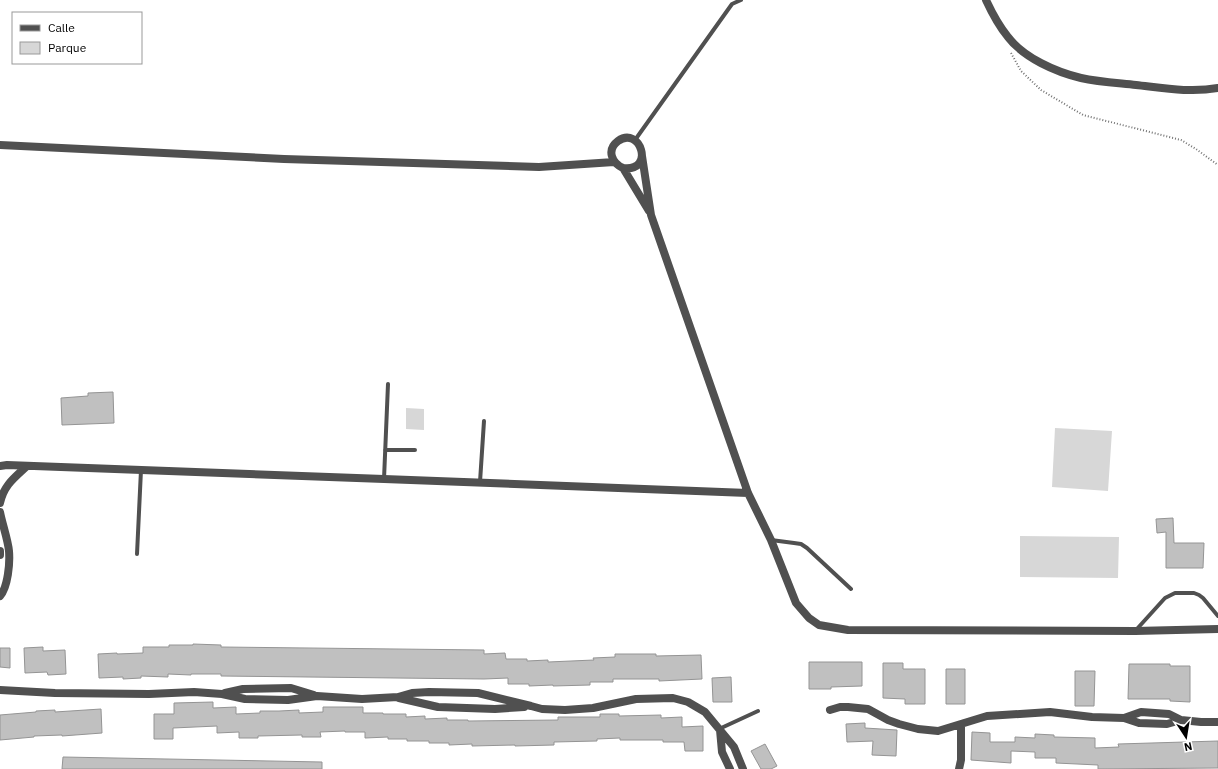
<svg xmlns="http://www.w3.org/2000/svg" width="1218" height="769" font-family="'IBM Plex Sans',sans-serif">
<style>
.green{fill:#d7d7d7}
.building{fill:#c0c0c0;stroke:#949494}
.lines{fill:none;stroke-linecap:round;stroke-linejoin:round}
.path{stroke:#727272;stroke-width:2;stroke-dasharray:1 2;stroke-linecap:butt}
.lane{stroke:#505050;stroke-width:4}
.street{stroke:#505050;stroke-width:8}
</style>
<rect width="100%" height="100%" fill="#fff"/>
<path class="green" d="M 406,408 L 424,409 L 424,430 L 406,429 Z
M 1055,428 L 1112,431 L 1108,491 L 1052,487 Z
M 1020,536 L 1119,537 L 1118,578 L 1020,577 Z"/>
<path class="building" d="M 113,392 L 114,423 L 62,425 L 61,398 L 88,396 L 88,393 Z
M 1173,518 L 1174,543 L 1204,543 L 1203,568 L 1166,568 L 1166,532 L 1157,533 L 1156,519 Z
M 193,644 L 221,645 L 221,647 L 484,650 L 484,654 L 505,653 L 506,659 L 527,659 L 527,661 L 548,660 L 548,662 L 594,660 L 593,658 L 615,657 L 615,654 L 656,654 L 656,656 L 701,655 L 702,679 L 659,681 L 659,679 L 613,679 L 613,682 L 590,682 L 590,685 L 553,686 L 553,685 L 529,686 L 529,684 L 508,684 L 508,678 L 484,679 L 221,676 L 221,674 L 191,674 L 191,675 L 168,674 L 168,677 L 141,676 L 141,678 L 123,679 L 123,677 L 99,678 L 98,654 L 117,653 L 117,654 L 143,653 L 143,647 L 169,647 L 169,645 L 193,645 Z
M 43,647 L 43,651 L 65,650 L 66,674 L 48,675 L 47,672 L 25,673 L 24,648 Z
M 0,648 L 10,648 L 10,668 L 0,667 Z
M 809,662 L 862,662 L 862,686 L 831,687 L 831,689 L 809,689 Z
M 883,663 L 903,663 L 903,669 L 925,669 L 925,704 L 905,704 L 905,699 L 883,698 Z
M 1129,664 L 1170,664 L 1170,666 L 1190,666 L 1190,702 L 1170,701 L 1170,699 L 1128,699 Z
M 946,669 L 965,669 L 965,704 L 946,704 Z
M 1075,671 L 1095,671 L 1094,706 L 1075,706 Z
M 731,677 L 732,702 L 713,702 L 712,678 Z
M 213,702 L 213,708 L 236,707 L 236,714 L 260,713 L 260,711 L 279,711 L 299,710 L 299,713 L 323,712 L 323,707 L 363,707 L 363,713 L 383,713 L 383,714 L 406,714 L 406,717 L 425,716 L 425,719 L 447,718 L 447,720 L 468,720 L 468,721 L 558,720 L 558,717 L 600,717 L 600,714 L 619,714 L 619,716 L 661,715 L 661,718 L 682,717 L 682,727 L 703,726 L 703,751 L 685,751 L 684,742 L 663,742 L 663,740 L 620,740 L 620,738 L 597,739 L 597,741 L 554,742 L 554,745 L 515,746 L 515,745 L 472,746 L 472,744 L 449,745 L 449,743 L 429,743 L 429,741 L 407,741 L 407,739 L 388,739 L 388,737 L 365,738 L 365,732 L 345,732 L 345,731 L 320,732 L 321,737 L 302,737 L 302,735 L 258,736 L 258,738 L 239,738 L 239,732 L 217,733 L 217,726 L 173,728 L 173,739 L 154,739 L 154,714 L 174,714 L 174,703 Z
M 101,709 L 102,733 L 62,736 L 62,735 L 34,736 L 34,737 L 0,740 L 0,715 L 36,712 L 36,711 L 55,710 L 55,712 Z
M 865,723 L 865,728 L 897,730 L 896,756 L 872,755 L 873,741 L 847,742 L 846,724 Z
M 972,732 L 990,733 L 990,742 L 1015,742 L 1015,737 L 1035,738 L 1035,734 L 1054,735 L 1054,737 L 1095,738 L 1095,748 L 1119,747 L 1118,744 L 1218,741 L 1218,768 L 1098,769 L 1098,765 L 1056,763 L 1056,758 L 1035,758 L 1035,752 L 1011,751 L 1011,763 L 971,760 Z
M 765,744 L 777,766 L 771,769 L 761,769 L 751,751 Z
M 63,757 L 322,762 L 322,769 L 62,769 Z"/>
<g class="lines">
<path class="path" d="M 1011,53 L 1021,71 L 1041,90 L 1083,115 L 1181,140 L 1196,149 L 1218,165"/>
<path class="lane" d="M 635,140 L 732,4 L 741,0
M 385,450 L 415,450
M 384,479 L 388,384
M 480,482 L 484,421
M 771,540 L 794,543 L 801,544 L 807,548 L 851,589
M 137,554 L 141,470
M 1136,630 L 1165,598 L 1175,593 L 1194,593 L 1199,595 L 1203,598 L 1218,616
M 719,729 L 758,711"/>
<path class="street" d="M 986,0 C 992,13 999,26 1008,37 C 1024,58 1056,72 1081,78 C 1099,82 1118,83 1136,85 C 1163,88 1191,93 1218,88
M 0,145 L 284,159 L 539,167 L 614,162
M 642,156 L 651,215 L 748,493 L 771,540 L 796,603 L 809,618 L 819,625 L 848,630 L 1135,631 L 1218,629
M 623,168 C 656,172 640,125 618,141 C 606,150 612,163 623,168 L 649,211
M 0,466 L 7,465 L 384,479 L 748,493
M 0,503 C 4,485 14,478 27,466
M 0,512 C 2,523 8,540 9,551 C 10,563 8,587 0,596
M 0,551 L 0,555
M 0,690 L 55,693 L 149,694 L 194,692 L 222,694 L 245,699 L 288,700 L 317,696 L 362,699 L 398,697 L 412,693 L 429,692 L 478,693 L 531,706 L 542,709 L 565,710 L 593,708 L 636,699 L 673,698 L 688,702 L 705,712 L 734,747 L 743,769
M 225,693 L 243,689 L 291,688 L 314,695
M 399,698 L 438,707 L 495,709 L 524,707
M 830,710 L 840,707 L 848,707 L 868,709 L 888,720 L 899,724 L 918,729 L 938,731 L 987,716 L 1050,712 L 1092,717 L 1124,718 L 1139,723 L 1167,724 L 1181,720
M 1124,718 L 1141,712 L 1169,714 L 1181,720 L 1201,722 L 1218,722
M 720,730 L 722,752 L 730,769
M 959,769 L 961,760 L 961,725"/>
</g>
<rect x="12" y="12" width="130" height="52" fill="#ffffff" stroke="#999999"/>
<rect x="20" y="25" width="20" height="6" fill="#505050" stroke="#999999"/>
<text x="48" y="32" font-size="12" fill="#000000">Calle</text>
<rect x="20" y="42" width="20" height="12" fill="#d7d7d7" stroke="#999999"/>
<text x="48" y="52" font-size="12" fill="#000000">Parque</text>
<g transform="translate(1186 737) rotate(168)" stroke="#ffffff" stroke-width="3" paint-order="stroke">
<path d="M0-3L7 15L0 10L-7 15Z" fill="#000000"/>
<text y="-6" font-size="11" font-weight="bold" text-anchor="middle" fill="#000000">N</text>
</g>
</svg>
